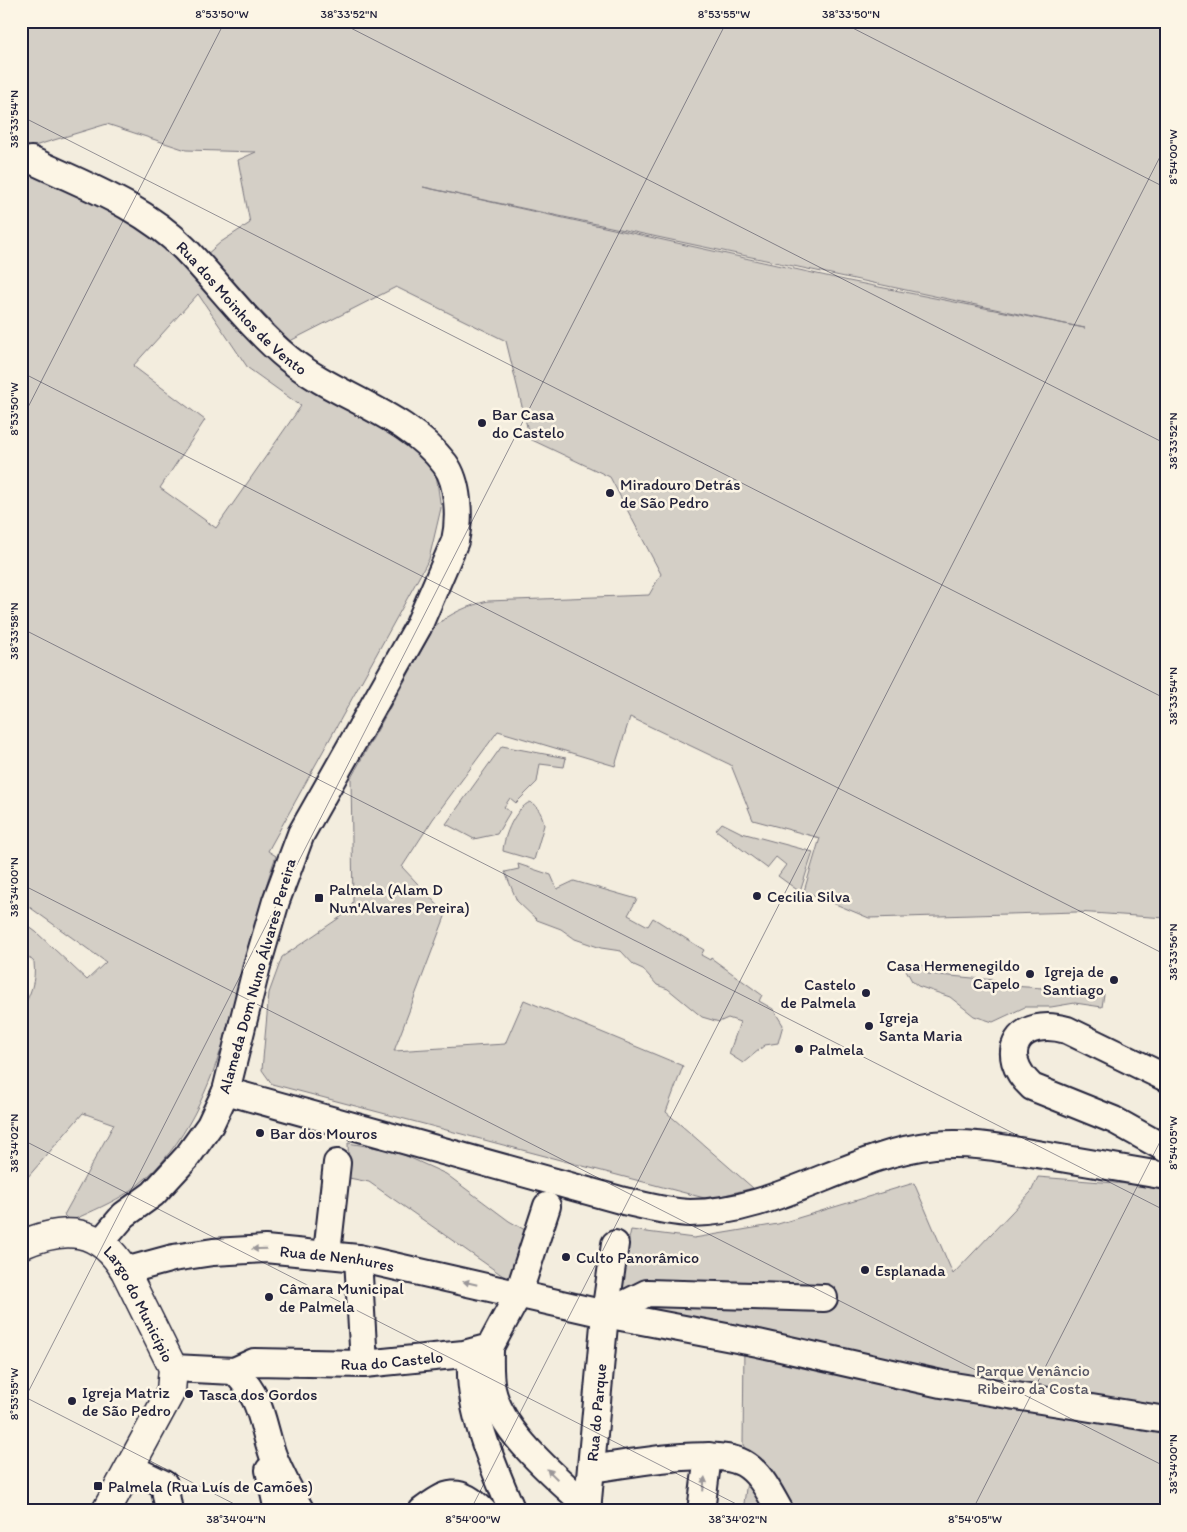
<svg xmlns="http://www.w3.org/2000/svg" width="1187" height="1532" font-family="Itim,sans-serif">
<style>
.green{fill:#d4cfc6;stroke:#7b7880;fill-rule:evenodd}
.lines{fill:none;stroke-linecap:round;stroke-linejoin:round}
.street-casing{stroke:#22223b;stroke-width:30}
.secondary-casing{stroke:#22223b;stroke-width:31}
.street{stroke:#fcf5e5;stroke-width:26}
.secondary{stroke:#fcf5e5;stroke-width:28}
.oneway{fill:#9a9698}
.ticks{fill:none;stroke:#22223b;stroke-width:1;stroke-opacity:0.45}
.poi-dot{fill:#22223b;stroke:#fcf5e5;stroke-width:2}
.labels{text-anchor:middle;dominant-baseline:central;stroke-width:5;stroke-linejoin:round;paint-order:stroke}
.street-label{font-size:16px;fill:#22223b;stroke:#fcf5e5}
.poi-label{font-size:16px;fill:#22223b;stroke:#fcf5e5;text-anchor:start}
.park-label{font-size:16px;fill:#575665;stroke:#fcf5e5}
.neatline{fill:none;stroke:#22223b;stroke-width:2}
.ticks-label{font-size:12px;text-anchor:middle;fill:#22223b}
</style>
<rect width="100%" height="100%" fill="#f3edde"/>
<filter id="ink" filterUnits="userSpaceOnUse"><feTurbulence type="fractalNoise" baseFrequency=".02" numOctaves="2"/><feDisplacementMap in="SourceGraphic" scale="10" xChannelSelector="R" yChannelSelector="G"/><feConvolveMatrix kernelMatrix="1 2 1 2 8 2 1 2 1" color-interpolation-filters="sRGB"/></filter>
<g filter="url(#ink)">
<path class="green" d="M 21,21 L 1166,21 L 1166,918 L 1077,912 L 869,918 L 804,891 L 820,838 L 753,820 L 731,765 L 630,717 L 615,766 L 498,731 L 433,819 L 402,867 L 446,914 L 394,1051 L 505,1044 L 524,1000 L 683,1066 L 666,1112 L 753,1188 L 708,1199 L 272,1084 L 262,1070 L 269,993 L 282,957 L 342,916 L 353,902 L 351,778 L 435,626 C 451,613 467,606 488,601 L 649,595 L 661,574 L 610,477 L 530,439 L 506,341 L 396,287 L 290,341 L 206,255 L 221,242 L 250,223 L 238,160 L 256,152 L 186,150 L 107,124 L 21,150 ZM 423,187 L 1084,328 L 1085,328 L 849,281 Z
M 21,169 L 37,173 L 155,236 L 434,461 L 441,508 L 429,559 L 268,851 L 276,856 C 237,962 228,1121 130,1191 C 112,1203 92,1211 73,1220 L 69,1220 L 64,1215 L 114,1124 L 83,1113 L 21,1185 L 21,1011 C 31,994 36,981 34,962 L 21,950 L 21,921 L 36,932 L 87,980 L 106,962 L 21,901 ZM 198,294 L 248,368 L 301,406 L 216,528 L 160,488 L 205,420 L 133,366 Z
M 502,746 L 566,758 L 564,767 L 540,764 L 537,782 L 516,803 L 510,798 L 504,807 L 510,812 L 497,834 L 474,839 L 446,824 Z
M 530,802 C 538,806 543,816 544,825 L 534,860 L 503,851 C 504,835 515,809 530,802 Z
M 722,823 L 742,833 L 813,852 L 800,892 L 778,876 L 786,865 L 776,857 L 767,868 L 716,830 Z
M 518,864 L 551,875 L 557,889 L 574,881 L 637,899 L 628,915 L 648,926 L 653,918 L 704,950 L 701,955 L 710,960 L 711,958 L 762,995 L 759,1001 L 773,1009 L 783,1025 L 778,1043 L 765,1045 L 743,1063 L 729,1054 L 740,1022 L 728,1018 L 719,1022 L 702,1017 L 668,989 L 657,985 L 643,969 L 634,965 L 621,951 L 601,948 L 575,939 L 561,929 L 537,920 L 517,901 L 505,872 L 519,869 Z
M 928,965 L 928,974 L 995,980 L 995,985 L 1074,990 L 1074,994 L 1078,995 L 1079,990 L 1090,992 L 1089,996 L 1093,997 L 1094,992 L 1104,994 L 1102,1007 L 1075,1003 L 1051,1007 L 1025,1007 L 993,1022 L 974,1016 L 950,997 L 918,986 L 912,981 L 905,968 Z
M 348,1143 L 395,1151 L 446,1174 L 509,1221 L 532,1234 L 516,1285 L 369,1182 L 349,1178 Z
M 1038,1177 L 1166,1187 L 1166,1511 L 789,1511 L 743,1445 L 744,1344 L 612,1310 L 631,1230 L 694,1238 L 778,1224 L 914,1183 L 953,1274 L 1031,1192 Z
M 747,1481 L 771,1511 L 743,1511 Z"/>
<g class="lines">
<g class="street-casing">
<g id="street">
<path id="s1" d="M 31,160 C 84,185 143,206 185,249 C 220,285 250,327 289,359 C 338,398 406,413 445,464 C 459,483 460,519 455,541 L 418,627 L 301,834 L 276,901 L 257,966 L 226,1091 L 210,1125 L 187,1157 L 153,1194 L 124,1215 L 101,1242"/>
<path d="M 1166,1078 L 1067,1030 C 1019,1016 995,1053 1032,1087 L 1114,1120 L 1166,1149"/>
<path d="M 226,1091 L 624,1201 C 646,1206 668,1212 690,1213 C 776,1213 850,1154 934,1145 C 971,1141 1006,1149 1043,1155 C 1084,1162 1125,1169 1166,1176"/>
<path d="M 327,1253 L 337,1163"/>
<path d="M 358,1258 L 364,1364"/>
<path id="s2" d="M 125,1271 L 173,1258 L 213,1252 L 265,1249 L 358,1258 L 605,1314 L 758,1343 L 941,1384 L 1166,1420"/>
<path d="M 605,1314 L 647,1293 L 824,1298"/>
<path d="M 490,1347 C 490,1361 489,1375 492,1389 C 501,1433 556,1477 588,1507"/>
<path d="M 490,1347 L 471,1365 C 469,1412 494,1468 512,1511"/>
<path d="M 173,1368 L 234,1371"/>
<path id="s3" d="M 234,1371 L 254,1362 L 364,1364 L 464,1354 L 490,1347 L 518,1295 L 547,1206"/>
<path d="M 234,1371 C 264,1399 261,1424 274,1458 C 282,1477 291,1494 301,1511"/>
<path d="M 131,1468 L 164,1484 L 169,1511"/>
<path d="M 591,1469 C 627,1464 712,1447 743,1463 C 761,1473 770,1494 780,1511"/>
<path d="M 269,1470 L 278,1511"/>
<path d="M 422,1511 C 447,1492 459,1486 483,1511"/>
<path id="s4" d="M 587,1511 L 605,1314 L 615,1244"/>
<path d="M 701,1511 L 708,1456"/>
</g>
</g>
<g class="secondary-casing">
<g id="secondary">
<path id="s5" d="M 21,1245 C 65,1226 99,1227 125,1271 L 173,1368 L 171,1391 L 106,1511"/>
</g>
</g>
<use href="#street" class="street"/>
<use href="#secondary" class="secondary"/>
</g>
<defs><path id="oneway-solid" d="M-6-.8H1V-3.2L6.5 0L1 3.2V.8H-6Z" transform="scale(1.25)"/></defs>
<g class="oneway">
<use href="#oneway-solid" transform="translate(259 1249) rotate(178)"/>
<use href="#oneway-solid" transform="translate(470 1283) rotate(-167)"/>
<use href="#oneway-solid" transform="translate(552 1474) rotate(-135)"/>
<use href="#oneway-solid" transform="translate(704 1484) rotate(-83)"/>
</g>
</g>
<path class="ticks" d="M 337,21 L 1166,444M 839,21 L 1166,188M 21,116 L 1166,699M 21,372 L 1166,955M 21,421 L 225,21M 21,628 L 1166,1211M 21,884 L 1166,1467M 21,1139 L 750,1511M 21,1395 L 248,1511M 21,1406 L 727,21M 470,1511 L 1166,145M 972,1511 L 1166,1130"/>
<g class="poi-dot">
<circle cx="482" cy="423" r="5"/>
<circle cx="610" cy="493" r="5"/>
<circle cx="757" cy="896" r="5"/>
<rect x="314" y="893" width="10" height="10" rx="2.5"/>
<circle cx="1030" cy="974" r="5"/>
<circle cx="1114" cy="980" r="5"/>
<circle cx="866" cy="993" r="5"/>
<circle cx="869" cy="1026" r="5"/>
<circle cx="799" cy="1049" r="5"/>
<circle cx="260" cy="1133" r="5"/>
<circle cx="566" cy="1257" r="5"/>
<circle cx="865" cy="1270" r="5"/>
<circle cx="269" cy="1297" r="5"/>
<circle cx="189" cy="1394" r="5"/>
<circle cx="72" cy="1401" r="5"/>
<rect x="93" y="1481" width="10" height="10" rx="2.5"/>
</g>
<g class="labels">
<g class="street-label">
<text stroke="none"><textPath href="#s1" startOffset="261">Rua dos Moinhos de Vento</textPath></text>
<text transform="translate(257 976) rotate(-74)">Alameda Dom Nuno Álvares Pereira</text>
<text stroke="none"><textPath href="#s2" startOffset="215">Rua de Nenhures</textPath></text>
<text stroke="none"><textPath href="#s5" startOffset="156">Largo do Município</textPath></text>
<text stroke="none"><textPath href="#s3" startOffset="160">Rua do Castelo</textPath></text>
<text stroke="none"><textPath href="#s4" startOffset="99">Rua do Parque</textPath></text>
</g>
<g class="poi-label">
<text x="492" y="414">Bar Casa<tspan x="492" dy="18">do Castelo</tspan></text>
<text x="620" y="484">Miradouro Detrás<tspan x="620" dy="18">de São Pedro</tspan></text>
<text x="329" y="889">Palmela (Alam D<tspan x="329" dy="18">Nun'Alvares Pereira)</tspan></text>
<text x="767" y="896">Cecilia Silva</text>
<text x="1020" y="965" text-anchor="end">Casa Hermenegildo<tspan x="1020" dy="18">Capelo</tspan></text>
<text x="1104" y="971" text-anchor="end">Igreja de<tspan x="1104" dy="18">Santiago</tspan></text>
<text x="856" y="984" text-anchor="end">Castelo<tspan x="856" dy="18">de Palmela</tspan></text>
<text x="879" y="1017">Igreja<tspan x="879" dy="18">Santa Maria</tspan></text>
<text x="809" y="1049">Palmela</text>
<text x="270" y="1133">Bar dos Mouros</text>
<text x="576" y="1257">Culto Panorâmico</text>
<text x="875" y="1270">Esplanada</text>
<text x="279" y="1288">Câmara Municipal<tspan x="279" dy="18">de Palmela</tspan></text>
<text x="82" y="1392">Igreja Matriz<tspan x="82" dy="18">de São Pedro</tspan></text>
<text x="199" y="1394">Tasca dos Gordos</text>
<text x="108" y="1486">Palmela (Rua Luís de Camões)</text>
</g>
<g class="park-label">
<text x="1033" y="1370">Parque Venâncio<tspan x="1033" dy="18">Ribeiro da Costa</tspan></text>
</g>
</g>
<rect width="1187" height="1532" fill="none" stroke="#fcf5e5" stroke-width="55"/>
<rect x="28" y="28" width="1132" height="1476" class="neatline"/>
<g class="ticks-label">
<text x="222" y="18">8°53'50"W</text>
<text x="349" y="18">38°33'52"N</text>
<text x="724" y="18">8°53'55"W</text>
<text x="851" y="18">38°33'50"N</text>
<text transform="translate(14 119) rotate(-90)" y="4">38°33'54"N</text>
<text transform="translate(1173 157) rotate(-90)" y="4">8°54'00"W</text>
<text transform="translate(14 409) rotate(-90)" y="4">8°53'50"W</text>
<text transform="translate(1173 441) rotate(-90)" y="4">38°33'52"N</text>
<text transform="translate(14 631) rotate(-90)" y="4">38°33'58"N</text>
<text transform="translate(1173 696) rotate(-90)" y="4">38°33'54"N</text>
<text transform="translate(14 887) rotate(-90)" y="4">38°34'00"N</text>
<text transform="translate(1173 952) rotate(-90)" y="4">38°33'56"N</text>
<text transform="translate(14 1143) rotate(-90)" y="4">38°34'02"N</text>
<text transform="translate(1173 1143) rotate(-90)" y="4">8°54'05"W</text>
<text transform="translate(14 1394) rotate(-90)" y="4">8°53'55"W</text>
<text transform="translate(1173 1464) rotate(-90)" y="4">38°34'00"N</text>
<text x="236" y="1523">38°34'04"N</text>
<text x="473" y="1523">8°54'00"W</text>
<text x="738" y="1523">38°34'02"N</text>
<text x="975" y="1523">8°54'05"W</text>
</g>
</svg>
